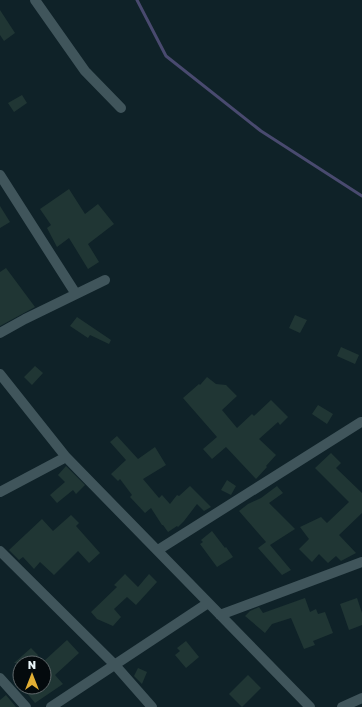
<svg xmlns="http://www.w3.org/2000/svg" width="362" height="707" font-family="'Golos Text',sans-serif">
<style>
.lines{fill:none;stroke-linecap:round;stroke-linejoin:round}
.stream{stroke:#494a6f;stroke-width:3}
.building{fill:#203634}
.minor{stroke:#40555b;stroke-width:10}
</style>
<rect width="100%" height="100%" fill="#0f2228"/>
<g class="lines">
<path class="stream" d="M 137,0 L 166,56 L 261,131 L 362,196"/>
</g>
<path class="building" d="M 0,10 L 15,33 L 4,41 L 0,35 Z
M 22,95 L 27,103 L 14,112 L 8,103 Z
M 69,189 L 85,214 L 98,204 L 114,224 L 88,244 L 99,262 L 88,269 L 69,238 L 57,247 L 47,228 L 51,225 L 40,209 Z
M 0,206 L 10,222 L 0,228 Z
M 6,268 L 35,307 L 0,326 L 0,272 Z
M 295,315 L 307,320 L 300,333 L 289,328 Z
M 77,317 L 111,340 L 109,344 L 90,335 L 88,338 L 70,326 Z
M 341,347 L 359,355 L 355,364 L 337,356 Z
M 35,366 L 43,373 L 32,385 L 24,377 Z
M 207,377 L 216,384 L 226,385 L 237,396 L 222,410 L 237,428 L 252,414 L 254,416 L 271,400 L 288,417 L 280,425 L 278,422 L 259,439 L 276,455 L 266,466 L 267,467 L 256,479 L 226,447 L 212,459 L 203,449 L 217,437 L 183,398 L 199,384 L 200,385 Z
M 318,405 L 333,414 L 327,424 L 312,414 Z
M 117,436 L 138,459 L 155,447 L 166,465 L 143,479 L 159,498 L 162,495 L 170,504 L 177,495 L 179,496 L 190,486 L 211,507 L 204,511 L 197,504 L 184,521 L 178,527 L 177,526 L 168,532 L 163,525 L 162,525 L 151,508 L 145,513 L 130,497 L 132,495 L 120,479 L 118,481 L 111,474 L 126,460 L 110,442 Z
M 331,453 L 341,463 L 336,468 L 362,493 L 362,513 L 339,535 L 356,553 L 341,561 L 336,556 L 328,563 L 319,554 L 312,562 L 299,549 L 309,539 L 300,527 L 321,517 L 327,523 L 349,502 L 315,468 Z
M 66,466 L 85,485 L 76,494 L 73,490 L 57,503 L 50,495 L 65,482 L 58,475 Z
M 227,480 L 236,486 L 231,495 L 221,490 Z
M 277,486 L 283,493 L 269,503 L 295,529 L 270,545 L 291,570 L 282,575 L 258,548 L 266,542 L 239,511 L 248,504 L 261,498 Z
M 71,515 L 79,523 L 76,526 L 100,553 L 89,563 L 78,551 L 54,575 L 40,562 L 34,569 L 23,557 L 19,560 L 9,550 L 42,519 L 53,531 Z
M 212,531 L 225,548 L 226,547 L 233,557 L 217,567 L 200,544 L 203,542 L 201,540 Z
M 125,574 L 138,587 L 149,574 L 157,582 L 136,605 L 127,597 L 114,609 L 121,617 L 113,626 L 97,619 L 91,612 L 117,587 L 114,585 Z
M 305,598 L 310,612 L 316,609 L 318,614 L 325,612 L 333,633 L 313,641 L 315,645 L 304,649 L 291,618 L 272,624 L 265,633 L 245,616 L 250,611 L 259,607 L 263,613 Z
M 357,598 L 362,613 L 362,625 L 349,630 L 340,604 Z
M 67,640 L 79,653 L 55,675 L 63,684 L 35,703 L 22,687 L 44,687 L 44,661 Z
M 186,641 L 199,657 L 186,668 L 175,655 L 180,651 L 177,648 Z
M 31,648 L 38,655 L 34,663 L 14,663 Z
M 138,668 L 147,672 L 142,684 L 134,676 Z
M 248,675 L 261,688 L 242,707 L 229,694 Z
M 6,695 L 16,707 L 0,707 L 0,700 Z"/>
<g class="lines">
<path class="minor" d="M 35,0 L 85,71 L 121,108
M 0,175 L 76,294
M 0,333 L 25,319 L 105,280
M 0,374 L 66,457 L 310,707
M 0,492 L 66,457
M 158,550 L 361,422
M 0,551 L 115,665 L 152,707
M 220,615 L 362,562
M 0,678 L 26,707
M 51,707 L 208,603
M 342,707 L 362,698"/>
</g>
<g transform="translate(32 675)"><circle r="19" fill="#040a0d" stroke="#60686b"/>
<path d="M0-3L7 15L0 10L-7 15Z" fill="#e2af34"/>
<text y="-6" font-size="11" font-weight="bold" text-anchor="middle" fill="#e9f5f9">N</text>
</g>
</svg>
